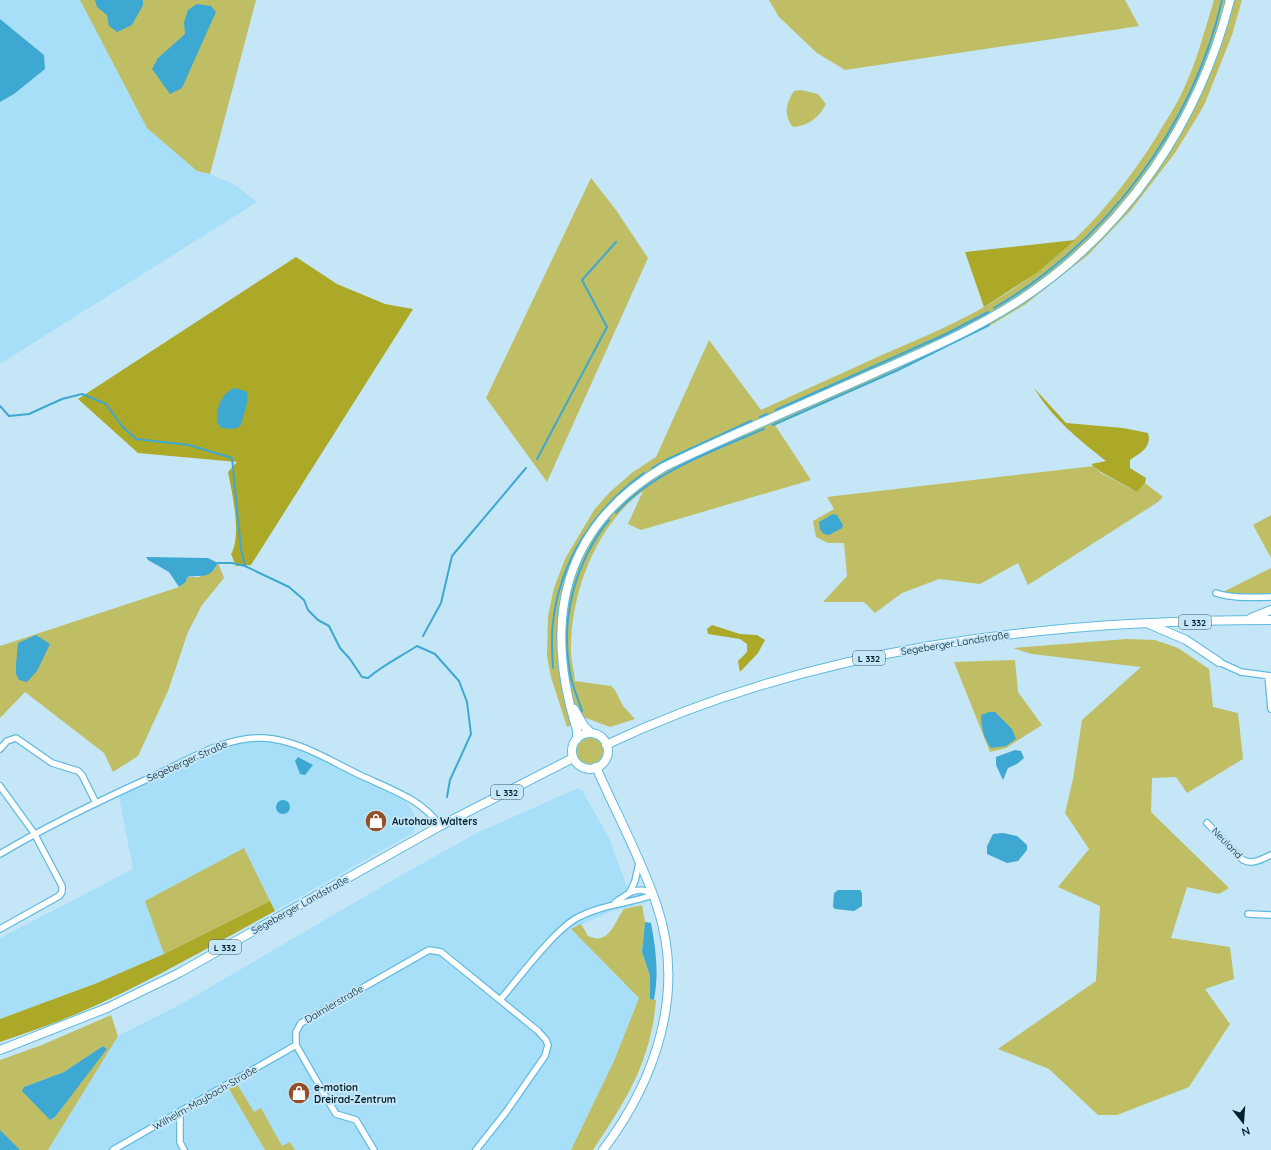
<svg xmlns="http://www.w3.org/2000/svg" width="1271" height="1150" font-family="Quicksand,sans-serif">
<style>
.built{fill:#a7dff8}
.green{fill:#bfbe64;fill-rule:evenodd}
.forest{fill:#aca828}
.water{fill:#3da8d1}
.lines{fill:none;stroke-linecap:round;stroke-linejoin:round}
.stream{stroke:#3da8d1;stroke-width:2}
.street-casing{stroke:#5fbadf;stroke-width:8}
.secondary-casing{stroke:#5fbadf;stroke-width:10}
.primary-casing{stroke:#5fbadf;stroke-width:10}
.street{stroke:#fff;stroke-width:5.5}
.secondary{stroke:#fff;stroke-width:8}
.primary{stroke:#fff;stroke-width:8}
.labels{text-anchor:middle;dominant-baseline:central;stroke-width:4;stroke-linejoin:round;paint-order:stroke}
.shield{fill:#c5e6f6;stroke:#3d5b69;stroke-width:1}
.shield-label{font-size:9px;font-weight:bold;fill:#03202c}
.street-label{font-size:10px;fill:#03202c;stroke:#c5e6f6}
.poi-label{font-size:10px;font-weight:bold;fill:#03202c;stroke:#c5e6f6;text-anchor:start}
</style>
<rect width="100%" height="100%" fill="#c5e6f6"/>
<path class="built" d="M 0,0 L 80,0 L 197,171 L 210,174 L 237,186 L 257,202 L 0,364 L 0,102 L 14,94 L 44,55 L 0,19 Z
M 256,738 L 283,741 L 404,799 L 413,811 L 417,822 L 413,833 L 275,911 L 244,849 L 146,901 L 164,954 L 97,983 L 0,1019 L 0,938 L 133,869 L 119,797 L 134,787 L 228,743 Z
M 578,788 L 583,792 L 609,838 L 634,906 L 615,910 L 571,929 L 639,998 L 614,1061 L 571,1150 L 295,1150 L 290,1142 L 282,1146 L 261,1109 L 254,1112 L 229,1089 L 265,1150 L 48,1150 L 118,1036 L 183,1003 L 405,873 L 477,833 Z"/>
<path class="green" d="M 80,0 L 256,0 L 210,174 L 197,171 L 147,128 Z
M 769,0 L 1125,0 L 1139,26 L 845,70 L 817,53 L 779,17 Z
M 1214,0 L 1242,0 L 1232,35 L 1205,103 L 1199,114 L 1175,153 L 1131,210 L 1088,255 L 1026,304 L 991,325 L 922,359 L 775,425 L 811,480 L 641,530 L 628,524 L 643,491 C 596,525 570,594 571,651 C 571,661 574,671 575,681 L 611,686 L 615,690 L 623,706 L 635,719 L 610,727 L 586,718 L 567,727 L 551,677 L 547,656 L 548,616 L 554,588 L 565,559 L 594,510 L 610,492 L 633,472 L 656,457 L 709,340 L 761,410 C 802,391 843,373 884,354 C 921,338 960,322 994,301 C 1063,260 1115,203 1157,136 C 1166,120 1177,105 1184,88 C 1197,61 1205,29 1214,0 Z
M 801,90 L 818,94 L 826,104 C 819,117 809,126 793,127 C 783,116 786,103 794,91 Z
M 591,178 L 616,210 L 648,258 L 547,482 L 486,398 Z
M 1094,466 L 1101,473 L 1137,492 L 1145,483 L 1163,497 L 1158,502 L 1028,585 L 1018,563 L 980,584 L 939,579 L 902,593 L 875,613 L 864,602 L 823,602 L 847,576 L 844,543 L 828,543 L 816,537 L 813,521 L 834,509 L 827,497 Z
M 1271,515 L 1271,558 L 1253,525 Z
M 218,563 L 224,578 L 202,605 L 188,632 L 168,691 L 138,756 L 113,772 L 104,753 L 25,692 L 0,718 L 0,646 L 179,587 L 186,582 L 187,577 L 199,577 L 215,569 Z
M 1271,568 L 1271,594 L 1221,593 Z
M 1127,639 L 1155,640 L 1178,648 L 1209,669 L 1213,707 L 1238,713 L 1243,759 L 1187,793 L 1176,777 L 1152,778 L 1151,812 L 1229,888 L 1219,894 L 1187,887 L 1171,938 L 1230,947 L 1234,979 L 1205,989 L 1230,1024 L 1189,1087 L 1117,1115 L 1098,1115 L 1049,1069 L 998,1049 L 1096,981 L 1100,906 L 1058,887 L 1089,849 L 1065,813 L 1073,779 L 1082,720 L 1141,667 L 1032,654 L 1013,648 Z
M 1015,660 L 1018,692 L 1042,725 L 1006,748 L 990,752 L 954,662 Z
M577 751a13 13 0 1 1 26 0a13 13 0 1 1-26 0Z
M 244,848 L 270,901 L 164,954 L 145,901 Z
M 642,905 L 645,922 L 642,952 L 650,976 L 650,999 L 656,1000 C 651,1062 626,1100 593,1150 L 571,1150 L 614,1061 L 639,998 L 571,929 L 581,924 L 588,936 C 610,946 614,922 624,909 Z
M 111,1015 L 118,1036 L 48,1150 L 0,1150 L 0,1060 L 42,1045 ZM 103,1046 L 106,1048 L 55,1117 L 50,1120 L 24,1087 L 64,1072 Z
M 237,1084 L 254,1112 L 261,1108 L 282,1146 L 290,1142 L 295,1150 L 265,1150 L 229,1089 Z"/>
<path class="forest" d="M 1075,240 L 1038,272 L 984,307 L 965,252 Z
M 296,257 L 337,284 L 385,304 L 413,309 L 251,565 L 236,566 L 231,554 C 242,536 232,492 228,472 L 237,462 L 138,453 L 78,399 Z
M 1034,388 L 1066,423 L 1123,428 L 1148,433 C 1152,448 1141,452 1130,460 L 1130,468 L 1146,478 L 1145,483 L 1137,492 L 1101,472 L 1091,464 L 1106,461 C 1077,438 1054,420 1034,388 Z
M 712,625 L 740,634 L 757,635 L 765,640 L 758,653 L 740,672 L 738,661 L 747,652 L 747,644 L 740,639 L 708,634 L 707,629 Z
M 270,901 L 275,911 C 218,942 161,975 103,1002 C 70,1018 35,1030 0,1042 L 0,1019 L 97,983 L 164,954 Z"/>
<path class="water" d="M 95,0 L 143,0 L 143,5 L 132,25 L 117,32 L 109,26 L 107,15 L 97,7 Z
M 197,4 L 211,6 L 216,12 L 182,88 L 170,94 L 152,69 L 158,58 L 185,34 L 184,22 L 188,10 Z
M 0,19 L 44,55 L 45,69 L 14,94 L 0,102 Z
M 234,388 L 246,391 C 251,398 243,415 241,425 L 235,429 L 221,428 L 217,422 C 216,408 221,394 234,388 Z
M 833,514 L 837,515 L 843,525 L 842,528 L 829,535 L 824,534 L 820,530 L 819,522 Z
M 146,557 L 208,558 L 218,563 C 209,581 200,574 187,577 L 186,582 L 179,587 L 169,572 L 148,560 Z
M 36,635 L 50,644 L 37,671 L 27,682 L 19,680 L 16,674 L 16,665 L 18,643 Z
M 989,712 L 995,712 L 1012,729 L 1016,739 L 1006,746 L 991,748 C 984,740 981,726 981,715 Z
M 1015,750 L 1021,751 L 1024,758 L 1017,764 L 1008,768 L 1003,780 L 996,765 L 996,757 Z
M 298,757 L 313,765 L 305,775 L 300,774 L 295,761 Z
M276 807a7 7 0 1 1 14 0a7 7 0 1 1-14 0Z
M 1003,833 L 1017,836 L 1027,845 L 1027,850 L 1018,861 L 1007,863 L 987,854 L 987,846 L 993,834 Z
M 838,890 L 860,890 L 862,893 L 862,906 L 854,911 L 835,909 L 833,907 L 834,893 Z
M 645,922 L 651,923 C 656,949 659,974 654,1000 L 650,999 L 650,976 L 642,952 Z
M 103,1046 L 107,1049 L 55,1117 L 50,1120 L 22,1091 L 24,1087 L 64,1072 Z
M 0,1130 L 20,1150 L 0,1150 Z"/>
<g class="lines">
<path class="stream" d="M 994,308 C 1105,243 1193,127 1222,0
M 0,406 L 9,416 L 29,414 L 62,399 L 82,394 L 106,404 L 122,426 L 136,439 L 189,445 L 232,458 L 241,549 L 245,566
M 776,410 L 946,334 L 988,312
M 760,417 L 767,414
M 773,425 L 898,370 L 989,325
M 537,459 L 607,327 L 582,280 L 616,242
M 652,468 L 666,460 L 751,421
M 616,513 C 652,472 715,450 764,429
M 218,563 L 232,563 L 245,566 L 289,587 L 304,600 L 308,610 L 318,620 L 329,626 L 340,648 L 350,659 L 362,677 L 368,678 C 383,665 400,657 417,646 L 435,654 L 459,681 L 467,702 L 471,734 L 450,780 L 447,797
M 423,636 L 441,603 L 452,556 L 526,468
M 553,668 C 552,653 551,637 553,622 C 560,561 594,509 644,473
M 582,711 C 578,698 572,686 570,673 C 560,619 575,562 609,520"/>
<g class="street-casing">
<path id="street" d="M 1216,593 C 1234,599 1253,597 1271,597
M 1219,662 L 1241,672 L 1271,676
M 1268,676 L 1271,709
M 0,749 L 7,741 L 16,738 L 52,763 L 78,771 L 82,775 L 96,803
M 0,786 L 34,833 L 62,886 L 62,892 L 59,896 L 0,929
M 1207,823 L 1243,860 C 1253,865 1262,859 1271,855
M 0,854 C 50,824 101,800 154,776 C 188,760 226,736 264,738 C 299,740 332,762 362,776 C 390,789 423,800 440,826
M 630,892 L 635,881 L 639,863
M 615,903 C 626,894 639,884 653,895
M 1248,914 L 1271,915
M 500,1000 C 519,978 552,933 575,919 C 599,905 627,904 653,895
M 180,1112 L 180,1142 L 184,1150
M 113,1150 L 296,1045
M 374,1150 L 356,1120 L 336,1114 L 330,1104 L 296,1045 L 296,1032 L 301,1023 L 429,950 L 441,952 L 538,1031 L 546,1040 L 548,1045 L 545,1056 L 506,1112 L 476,1150"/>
</g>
<g class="secondary-casing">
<path id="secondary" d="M 574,709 L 584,726 L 591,733
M 577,739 L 577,730 C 543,622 561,528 664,467 C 732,434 803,405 872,374 C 923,352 974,330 1020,300 C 1126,230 1199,122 1230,0
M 596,767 C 616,813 641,858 657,906 C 686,992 656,1080 603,1150"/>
</g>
<g class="primary-casing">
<path id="primary" d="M 1251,618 L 1271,610
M 1151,625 L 1186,640 L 1219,662
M572 751a18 18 0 1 1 36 0a18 18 0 1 1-36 0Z
M 606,745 C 811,647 1046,620 1271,620
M 0,1050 L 107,1008 L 179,973 L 440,826 L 573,758"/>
</g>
<use href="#street" class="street"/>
<use href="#secondary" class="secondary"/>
<use href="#primary" class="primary"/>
</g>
<defs>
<g id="shop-disc" transform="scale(1.15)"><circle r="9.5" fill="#954f28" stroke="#c5e6f6"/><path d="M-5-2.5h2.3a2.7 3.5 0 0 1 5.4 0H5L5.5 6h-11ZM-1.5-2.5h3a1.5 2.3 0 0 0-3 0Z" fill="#fff"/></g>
</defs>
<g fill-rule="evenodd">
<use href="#shop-disc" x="376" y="821"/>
<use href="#shop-disc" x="299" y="1093"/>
</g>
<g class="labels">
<g class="shield">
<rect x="1179" y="615" width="32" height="14" rx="3"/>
<rect x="853" y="651" width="32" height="14" rx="3"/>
<rect x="491" y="785" width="32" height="14" rx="3"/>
<rect x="209" y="940" width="32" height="14" rx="3"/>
</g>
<g class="shield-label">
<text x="1195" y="622">L 332</text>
<text x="869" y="658">L 332</text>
<text x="507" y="792">L 332</text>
<text x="225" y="947">L 332</text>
</g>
<g class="street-label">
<text transform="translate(955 643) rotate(-9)">Segeberger Landstraße</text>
<text transform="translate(187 761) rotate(-24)">Segeberger Straße</text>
<text transform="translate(1227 843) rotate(46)">Neuland</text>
<text transform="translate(300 905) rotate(-29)">Segeberger Landstraße</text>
<text transform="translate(334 1004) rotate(-30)">Daimlerstraße</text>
<text transform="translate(205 1098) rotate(-30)">Wilhelm-Maybach-Straße</text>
</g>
<g class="poi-label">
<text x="392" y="821">Autohaus Walters</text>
<text x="314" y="1087">e-motion<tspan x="314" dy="12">Dreirad-Zentrum</tspan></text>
</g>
</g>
<g transform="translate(1243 1122) rotate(163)" stroke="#c5e6f6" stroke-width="3" paint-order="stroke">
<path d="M0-3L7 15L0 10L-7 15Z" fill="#03202c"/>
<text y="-6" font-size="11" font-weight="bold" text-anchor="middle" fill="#03202c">N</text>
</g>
</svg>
